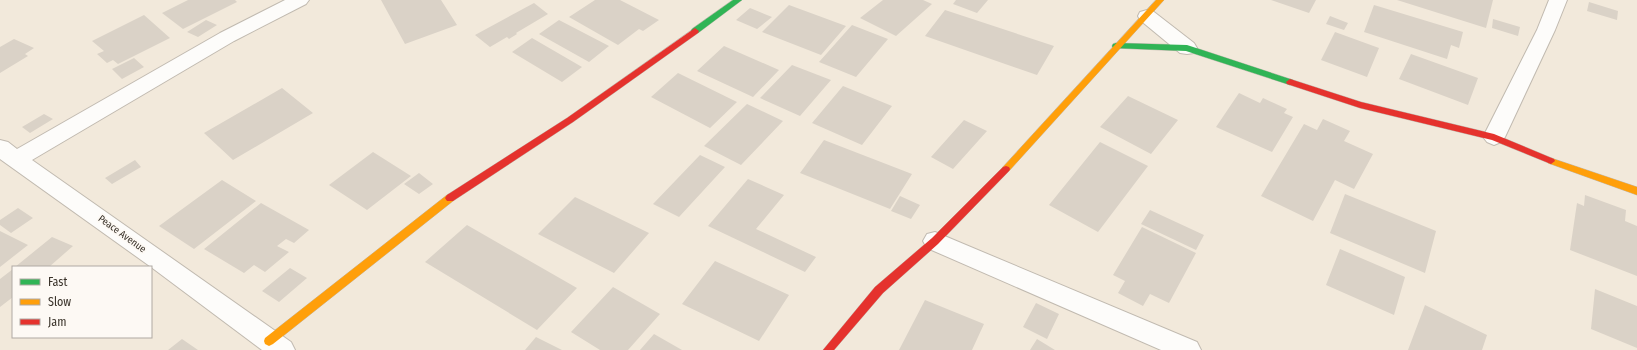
<svg xmlns="http://www.w3.org/2000/svg" width="1637" height="350" font-family="'Fira Sans Condensed',sans-serif">
<style>
.building{fill:#dad2c7}
.lines{fill:none;stroke-linecap:round;stroke-linejoin:round}
.street-casing{stroke:#c1bab0;stroke-width:2}
.fast-casing{stroke:#c1bab0;stroke-width:1}
.slow-casing{stroke:#c1bab0;stroke-width:1}
.jam-casing{stroke:#c1bab0;stroke-width:1}
.street{fill:#fdfcfa;fill-rule:evenodd}
.fast{fill:#30b455;fill-rule:evenodd}
.slow{fill:#ff9f0a;fill-rule:evenodd}
.jam{fill:#e5322d;fill-rule:evenodd}
.labels{text-anchor:middle;dominant-baseline:central;stroke-width:3.5;stroke-linejoin:round;paint-order:stroke}
.street-label{font-size:10px;fill:#393229;stroke:#fdf9f4}
</style>
<rect width="100%" height="100%" fill="#f2e9db"/>
<path class="building" d="M 188,0 L 235,0 L 237,2 L 183,29 L 162,13 Z
M 381,0 L 441,0 L 457,25 L 405,44 Z
M 595,0 L 620,0 L 659,20 L 643,31 L 639,29 L 618,45 L 569,17 Z
M 883,0 L 923,0 L 932,4 L 896,36 L 860,18 Z
M 956,0 L 988,0 L 977,13 L 953,4 Z
M 1271,0 L 1316,0 L 1309,13 Z
M 1397,0 L 1493,0 L 1486,28 Z
M 1589,2 L 1618,11 L 1617,20 L 1587,11 Z
M 534,3 L 548,14 L 516,33 L 517,34 L 509,39 L 507,37 L 490,47 L 475,35 Z
M 789,5 L 846,26 L 821,55 L 762,32 Z
M 1374,5 L 1463,32 L 1459,48 L 1451,45 L 1447,59 L 1364,32 Z
M 750,8 L 772,17 L 757,29 L 736,20 Z
M 945,10 L 1054,46 L 1037,75 L 925,36 Z
M 144,15 L 170,38 L 118,64 L 113,60 L 107,63 L 97,54 L 104,51 L 92,41 Z
M 1330,16 L 1348,23 L 1344,30 L 1326,24 Z
M 1493,19 L 1520,27 L 1518,36 L 1492,28 Z
M 206,20 L 217,25 L 198,37 L 187,32 Z
M 559,20 L 609,46 L 589,62 L 539,34 Z
M 852,25 L 888,39 L 856,77 L 819,62 Z
M 1335,32 L 1379,48 L 1367,77 L 1321,60 Z
M 532,38 L 582,67 L 562,82 L 512,52 Z
M 14,39 L 34,48 L 25,54 L 28,56 L 0,73 L 0,47 Z
M 724,46 L 779,70 L 753,97 L 697,71 Z
M 1411,54 L 1478,78 L 1468,105 L 1399,79 Z
M 134,58 L 144,67 L 122,79 L 112,69 Z
M 792,65 L 831,80 L 800,116 L 760,98 Z
M 678,73 L 737,102 L 710,128 L 651,97 Z
M 843,86 L 892,106 L 862,145 L 812,123 Z
M 282,88 L 313,113 L 233,160 L 204,133 Z
M 1239,93 L 1260,103 L 1263,98 L 1287,109 L 1284,113 L 1293,117 L 1272,152 L 1216,127 Z
M 1128,96 L 1178,120 L 1151,154 L 1100,127 Z
M 747,104 L 783,121 L 741,165 L 704,146 Z
M 44,114 L 53,119 L 30,133 L 22,127 Z
M 1323,119 L 1350,131 L 1344,141 L 1373,154 L 1354,189 L 1335,180 L 1313,221 L 1261,196 L 1304,124 L 1317,130 Z
M 964,120 L 987,131 L 953,169 L 931,157 Z
M 824,140 L 912,174 L 890,209 L 800,173 Z
M 1100,142 L 1148,166 L 1098,232 L 1049,205 Z
M 373,152 L 411,176 L 367,210 L 329,185 Z
M 700,155 L 725,167 L 679,217 L 653,204 Z
M 135,160 L 141,167 L 112,184 L 105,178 Z
M 419,173 L 433,184 L 419,194 L 404,184 Z
M 748,179 L 784,195 L 756,229 L 816,257 L 805,272 L 708,226 Z
M 222,180 L 256,201 L 194,249 L 159,226 Z
M 1345,194 L 1436,231 L 1425,273 L 1330,233 Z
M 1585,195 L 1626,210 L 1625,221 L 1637,226 L 1637,276 L 1570,250 L 1577,203 L 1584,206 Z
M 900,196 L 920,205 L 911,219 L 891,211 Z
M 575,197 L 649,233 L 614,273 L 538,234 Z
M 261,203 L 309,230 L 294,243 L 286,239 L 277,246 L 289,252 L 265,272 L 254,265 L 244,273 L 204,249 Z
M 18,208 L 33,218 L 11,233 L 0,225 L 0,220 Z
M 1150,210 L 1204,235 L 1196,250 L 1141,224 Z
M 467,225 L 577,288 L 537,330 L 425,262 Z
M 1142,227 L 1196,253 L 1169,303 L 1150,294 L 1143,306 L 1118,293 L 1125,281 L 1113,275 Z
M 0,231 L 28,245 L 0,267 Z
M 52,237 L 73,246 L 49,267 L 15,267 Z
M 1340,249 L 1405,277 L 1394,315 L 1326,285 Z
M 715,261 L 789,295 L 759,341 L 682,304 Z
M 290,268 L 307,278 L 279,302 L 262,291 Z
M 13,269 L 13,297 L 0,307 L 0,279 Z
M 613,287 L 660,314 L 628,350 L 600,350 L 571,332 Z
M 1595,289 L 1637,306 L 1637,348 L 1591,329 Z
M 925,300 L 984,324 L 972,350 L 899,350 Z
M 1036,303 L 1059,314 L 1047,339 L 1023,327 Z
M 1425,305 L 1487,335 L 1482,350 L 1408,350 Z
M 654,334 L 682,350 L 640,350 Z
M 536,337 L 562,350 L 525,350 Z
M 182,339 L 198,350 L 168,350 Z
M 1037,339 L 1055,350 L 1030,350 Z"/>
<g class="lines">
<g class="street-casing">
<path id="street" d="M 285,0 L 309,0 L 306,4 L 234,41 L 32,160 L 291,342 L 295,350 L 262,350 L 151,267 L 0,159 L 0,140 L 8,142 L 17,149 L 220,33 Z
M 1549,0 L 1567,0 L 1555,30 L 1505,137 L 1501,142 L 1494,145 L 1487,142 L 1483,137 L 1537,30 Z
M 1147,10 L 1154,12 L 1194,43 L 1197,48 L 1194,53 L 1187,54 L 1180,53 L 1140,20 L 1138,16 L 1140,12 Z
M 935,232 L 1197,342 L 1201,350 L 1161,350 L 927,248 L 923,241 L 927,234 Z"/>
</g>
<g class="fast-casing">
<path id="fast" d="M 733,0 L 742,0 L 698,33 L 692,33 L 691,31 L 692,29 Z
M 1116,43 L 1187,45 L 1293,80 L 1294,82 L 1290,85 L 1287,84 L 1186,51 L 1113,48 L 1112,46 L 1113,44 Z"/>
</g>
<g class="slow-casing">
<path id="slow" d="M 1156,0 L 1164,0 L 1009,171 L 1003,171 L 1002,169 L 1003,167 Z
M 1551,158 L 1637,187 L 1637,195 L 1548,163 L 1547,161 Z
M 450,194 L 453,195 L 455,198 L 453,201 L 273,344 L 269,346 L 265,344 L 264,341 L 265,338 L 447,195 Z"/>
</g>
<g class="jam-casing">
<path id="jam" d="M 695,28 L 699,31 L 698,33 L 573,122 L 453,201 L 447,201 L 445,198 L 447,195 L 567,118 Z
M 1290,79 L 1361,102 L 1494,134 L 1554,159 L 1555,161 L 1551,164 L 1492,140 L 1360,108 L 1287,84 L 1286,82 Z
M 1006,166 L 1009,167 L 1010,169 L 1009,171 L 938,244 L 883,293 L 834,350 L 823,350 L 875,287 L 932,238 L 1003,167 Z"/>
</g>
<use href="#street" class="street"/>
<use href="#fast" class="fast"/>
<use href="#slow" class="slow"/>
<use href="#jam" class="jam"/>
</g>
<g class="labels">
<g class="street-label">
<text transform="translate(122 234) rotate(36)">Peace Avenue</text>
</g>
</g>
<rect x="12" y="266" width="140" height="72" fill="#fdf9f4" stroke="#afa9a3"/>
<rect x="20" y="279" width="20" height="6" fill="#30b455" stroke="#afa9a3"/>
<text x="48" y="286" font-size="12" fill="#393229">Fast</text>
<rect x="20" y="299" width="20" height="6" fill="#ff9f0a" stroke="#afa9a3"/>
<text x="48" y="306" font-size="12" fill="#393229">Slow</text>
<rect x="20" y="319" width="20" height="6" fill="#e5322d" stroke="#afa9a3"/>
<text x="48" y="326" font-size="12" fill="#393229">Jam</text>
</svg>
